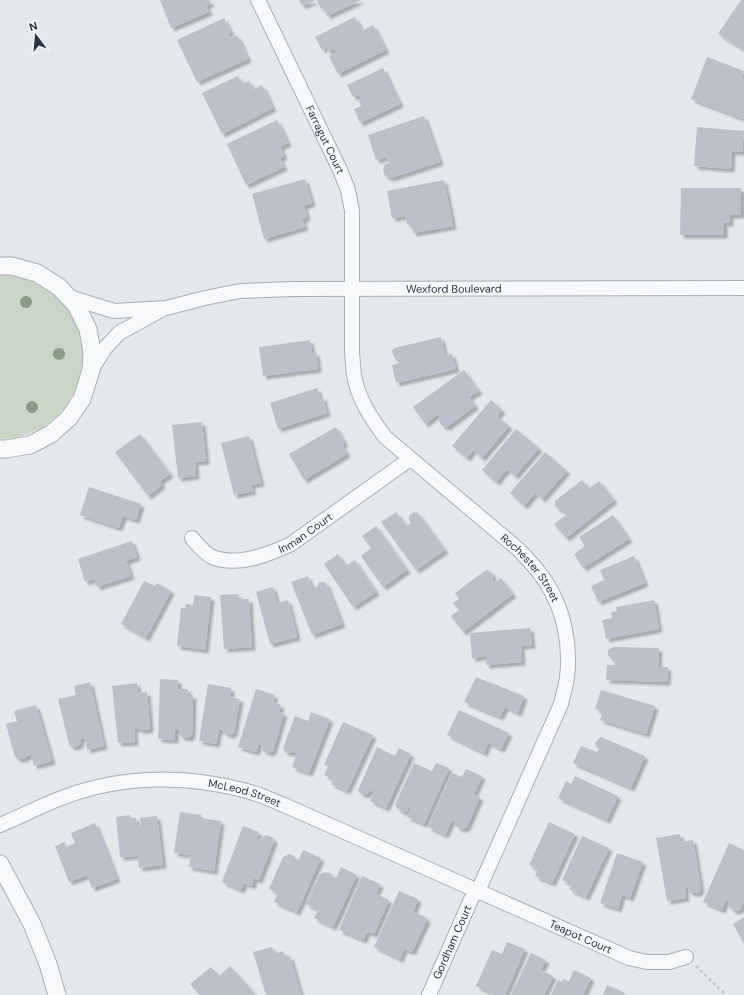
<svg xmlns="http://www.w3.org/2000/svg" width="744" height="995" font-family="'DM Sans',sans-serif">
<style>
.green{fill:#c9d6c5}
.building{fill:#bbc0ca;filter:url(#shadow)}
.lines{fill:none;stroke-linecap:round;stroke-linejoin:round}
.minor-casing{stroke:#a9aeb7;stroke-width:16}
.tertiary-casing{stroke:#a9aeb7;stroke-width:19}
.path{stroke:#c2c5cb;stroke-width:2.5;stroke-dasharray:3 3;stroke-linecap:butt}
.minor{stroke:#f7f8fa;stroke-width:14}
.tertiary{stroke:#f7f8fa;stroke-width:17}
.tree{fill:#899d89}
.labels{text-anchor:middle;dominant-baseline:central;stroke-width:4;stroke-linejoin:round;paint-order:stroke}
.street-label{font-size:11px;fill:#2b3445;stroke:#f4f6f9}
</style>
<defs>
<filter id="shadow"><feDropShadow dx="3.5" dy="3.5" stdDeviation="1" flood-color="#0004"/></filter>
</defs>
<rect width="100%" height="100%" fill="#e4e7ec"/>
<path class="green" d="M 0,273 L 18,274 L 43,284 L 64,303 L 78,328 L 83,355 L 79,383 L 65,408 L 44,427 L 17,438 L 0,439 Z"/>
<path class="building" d="M 160,0 L 209,0 L 211,3 L 206,5 L 209,12 L 171,28 Z
M 299,0 L 316,0 L 302,6 Z
M 317,0 L 361,0 L 327,16 L 324,8 L 321,9 Z
M 741,0 L 744,0 L 744,50 L 718,34 Z
M 355,17 L 362,31 L 373,25 L 386,50 L 338,74 L 329,56 L 337,52 L 335,49 L 328,52 L 326,47 L 322,50 L 315,37 Z
M 224,18 L 231,32 L 228,33 L 230,38 L 237,35 L 248,59 L 197,82 L 177,40 Z
M 707,57 L 744,71 L 742,79 L 744,80 L 744,119 L 691,99 Z
M 383,68 L 400,104 L 360,123 L 354,109 L 361,106 L 359,101 L 361,99 L 359,95 L 353,97 L 347,85 Z
M 238,76 L 242,84 L 249,81 L 253,90 L 262,85 L 273,108 L 222,134 L 202,93 Z
M 424,116 L 440,162 L 391,178 L 385,176 L 383,170 L 385,164 L 389,163 L 387,157 L 376,160 L 368,135 Z
M 277,120 L 288,143 L 280,147 L 284,156 L 280,158 L 284,167 L 246,185 L 227,144 Z
M 697,127 L 744,131 L 742,152 L 732,151 L 731,169 L 694,166 Z
M 305,179 L 312,203 L 304,206 L 307,217 L 302,219 L 305,227 L 264,239 L 252,194 Z
M 444,180 L 453,226 L 413,233 L 411,225 L 407,224 L 405,216 L 392,218 L 387,191 Z
M 681,188 L 741,188 L 741,215 L 730,215 L 730,223 L 724,223 L 724,235 L 680,235 Z
M 441,337 L 445,355 L 452,354 L 456,369 L 396,383 L 392,365 L 401,363 L 400,360 L 396,360 L 394,357 L 392,351 L 394,348 Z
M 310,340 L 312,353 L 316,352 L 318,369 L 263,376 L 259,347 Z
M 464,370 L 479,391 L 469,397 L 475,406 L 447,427 L 442,426 L 439,421 L 440,418 L 438,414 L 425,424 L 413,407 Z
M 317,388 L 320,398 L 323,397 L 327,413 L 278,429 L 270,403 Z
M 491,400 L 502,410 L 497,416 L 509,426 L 482,458 L 473,450 L 467,458 L 452,446 Z
M 202,422 L 206,461 L 195,462 L 196,476 L 178,478 L 172,425 Z
M 336,427 L 345,443 L 342,445 L 347,454 L 304,480 L 289,454 Z
M 516,429 L 539,448 L 515,476 L 507,469 L 496,482 L 482,470 Z
M 140,434 L 170,474 L 160,481 L 162,485 L 148,496 L 115,452 Z
M 249,436 L 261,483 L 251,485 L 253,491 L 234,495 L 221,443 Z
M 545,452 L 567,471 L 542,499 L 535,493 L 524,506 L 510,493 Z
M 582,480 L 589,488 L 599,481 L 614,500 L 566,538 L 554,524 L 566,515 L 562,510 L 558,509 L 555,506 L 555,501 Z
M 89,487 L 141,504 L 136,520 L 123,516 L 119,528 L 80,515 Z
M 396,512 L 407,526 L 411,523 L 409,520 L 409,516 L 414,512 L 418,513 L 445,550 L 416,570 L 381,522 Z
M 613,515 L 629,539 L 583,568 L 574,554 L 585,546 L 579,537 Z
M 376,526 L 407,570 L 383,587 L 361,556 L 371,548 L 362,536 Z
M 132,541 L 137,557 L 126,561 L 131,576 L 97,587 L 94,579 L 85,582 L 78,559 Z
M 338,554 L 346,566 L 355,560 L 376,592 L 353,607 L 324,564 Z
M 634,556 L 645,583 L 598,602 L 591,586 L 604,580 L 600,570 Z
M 486,570 L 490,571 L 493,575 L 492,579 L 495,582 L 501,578 L 513,594 L 463,632 L 451,616 L 459,610 L 453,603 L 459,599 L 455,593 Z
M 308,576 L 312,588 L 318,586 L 318,584 L 320,582 L 323,582 L 326,583 L 342,624 L 312,635 L 291,582 Z
M 144,581 L 155,586 L 157,583 L 171,591 L 146,638 L 121,624 Z
M 273,587 L 277,603 L 288,600 L 297,637 L 270,644 L 256,592 Z
M 238,594 L 238,599 L 249,599 L 252,647 L 224,649 L 220,595 Z
M 194,595 L 211,597 L 205,650 L 177,646 L 181,608 L 185,608 L 186,604 L 193,605 Z
M 654,600 L 659,629 L 606,639 L 602,620 L 612,618 L 611,612 L 617,611 L 616,607 Z
M 530,628 L 532,645 L 521,646 L 522,662 L 486,665 L 486,656 L 472,658 L 470,633 Z
M 613,647 L 659,648 L 658,667 L 668,667 L 667,682 L 606,680 L 607,665 L 614,665 L 615,659 L 611,659 L 608,655 L 608,650 Z
M 476,677 L 524,696 L 518,713 L 505,707 L 500,717 L 464,702 Z
M 160,679 L 178,680 L 178,689 L 188,689 L 187,695 L 193,695 L 192,735 L 189,738 L 182,737 L 179,734 L 179,730 L 175,730 L 175,740 L 158,739 Z
M 90,682 L 104,746 L 87,750 L 85,738 L 80,739 L 81,742 L 78,746 L 72,747 L 69,744 L 58,699 L 76,695 L 74,686 Z
M 137,683 L 138,693 L 147,692 L 150,727 L 148,730 L 140,730 L 138,728 L 134,729 L 135,742 L 118,743 L 112,686 Z
M 208,684 L 231,688 L 230,697 L 240,699 L 234,733 L 230,735 L 224,733 L 222,730 L 219,730 L 216,744 L 199,741 Z
M 256,689 L 275,695 L 273,702 L 281,705 L 279,712 L 284,713 L 273,751 L 269,753 L 263,751 L 261,748 L 262,745 L 259,744 L 256,752 L 238,747 Z
M 601,690 L 655,706 L 646,734 L 600,720 L 603,711 L 595,709 Z
M 36,705 L 52,761 L 34,766 L 31,754 L 27,756 L 25,758 L 19,759 L 15,757 L 6,724 L 17,721 L 14,711 Z
M 459,710 L 509,733 L 501,749 L 488,743 L 484,753 L 447,735 Z
M 311,712 L 330,719 L 309,773 L 292,767 L 297,753 L 293,752 L 289,753 L 285,752 L 283,748 L 295,716 L 308,721 Z
M 343,722 L 373,735 L 347,791 L 331,784 L 333,779 L 324,775 L 328,766 L 324,765 Z
M 601,737 L 645,756 L 631,788 L 573,763 L 581,746 L 597,752 L 599,749 L 597,748 L 595,744 L 598,739 Z
M 377,747 L 395,756 L 399,748 L 411,754 L 386,808 L 370,801 L 374,792 L 370,790 L 368,793 L 365,795 L 360,793 L 358,790 Z
M 414,763 L 432,771 L 436,763 L 449,768 L 424,824 L 407,817 L 411,808 L 408,807 L 407,811 L 403,812 L 398,809 L 395,805 Z
M 466,769 L 482,776 L 474,794 L 480,797 L 467,827 L 462,829 L 457,827 L 455,824 L 456,822 L 452,820 L 445,835 L 428,827 L 452,773 L 462,777 Z
M 575,776 L 618,796 L 607,820 L 558,798 L 566,781 L 571,784 Z
M 180,812 L 201,815 L 201,818 L 221,821 L 214,871 L 189,867 L 191,855 L 174,853 Z
M 130,815 L 131,818 L 136,818 L 137,826 L 141,825 L 140,818 L 157,816 L 163,865 L 139,868 L 137,856 L 120,857 L 116,817 Z
M 549,822 L 575,834 L 552,883 L 535,876 L 538,869 L 529,865 Z
M 95,823 L 117,879 L 92,888 L 87,875 L 69,882 L 55,846 L 65,842 L 66,847 L 75,843 L 71,833 Z
M 243,826 L 259,832 L 256,839 L 260,841 L 261,838 L 266,835 L 272,837 L 274,841 L 259,880 L 254,878 L 252,886 L 244,883 L 241,890 L 222,882 Z
M 680,834 L 681,842 L 693,840 L 701,889 L 698,893 L 692,893 L 688,891 L 688,888 L 685,888 L 686,898 L 667,901 L 656,838 Z
M 582,836 L 609,848 L 586,897 L 569,889 L 572,884 L 562,880 Z
M 729,843 L 744,850 L 744,901 L 740,910 L 735,911 L 730,908 L 728,905 L 729,901 L 726,900 L 722,910 L 703,902 Z
M 303,850 L 321,858 L 297,912 L 274,902 L 278,893 L 269,889 L 283,857 L 289,854 L 294,856 L 296,860 L 298,861 Z
M 617,853 L 643,862 L 630,898 L 622,895 L 618,909 L 600,903 Z
M 341,867 L 357,875 L 333,927 L 314,918 L 318,910 L 306,904 L 320,874 L 325,872 L 332,874 L 333,878 L 336,878 Z
M 362,876 L 380,884 L 376,894 L 389,900 L 374,934 L 367,932 L 363,940 L 339,930 Z
M 399,891 L 418,899 L 413,912 L 424,916 L 427,920 L 412,952 L 404,949 L 400,959 L 374,947 Z
M 744,917 L 744,944 L 733,924 Z
M 507,942 L 525,949 L 505,995 L 496,995 L 476,986 L 492,950 L 502,954 Z
M 272,947 L 275,954 L 283,951 L 285,958 L 290,956 L 301,995 L 266,995 L 253,952 Z
M 531,953 L 546,960 L 541,970 L 553,976 L 544,995 L 511,995 Z
M 230,966 L 256,995 L 200,995 L 190,984 L 211,967 L 219,976 Z
M 574,970 L 591,978 L 583,995 L 551,995 L 558,980 L 562,982 L 563,979 L 569,981 Z
M 607,985 L 625,993 L 624,995 L 603,995 Z"/>
<g class="lines">
<g class="minor-casing">
<g id="minor">
<path id="s1" d="M 258,0 L 340,170 L 348,190 L 352,211 L 352,353 C 353,361 353,368 354,375 C 358,399 371,418 385,437 L 518,549 C 528,559 538,570 546,582 C 564,610 571,645 567,677 C 566,686 563,695 561,704 L 478,891 L 473,895 L 429,995"/>
<path id="s2" d="M 69,297 L 114,311 L 166,308 L 205,298 L 240,291 L 292,289 L 744,288"/>
<path d="M 91,370 L 106,347 L 119,333 L 161,310"/>
<path id="s3" d="M 192,538 C 198,545 204,553 212,557 C 237,567 268,555 291,544 L 410,459"/>
<path id="s4" d="M 0,825 C 22,816 44,804 67,796 C 124,775 188,775 247,791 C 259,794 272,800 284,805 L 629,958 L 647,962 L 669,962 L 686,957"/>
</g>
</g>
<g class="tertiary-casing">
<path id="tertiary" d="M 0,266 L 12,266 L 37,273 L 59,287 L 76,305 L 88,329 L 92,352 L 91,370 L 82,399 L 69,418 L 51,434 L 30,445 L 6,449 L 0,449
M 0,864 L 32,924 L 48,964 L 57,995"/>
</g>
<path class="path" d="M 696,966 L 726,995"/>
<use href="#minor" class="minor"/>
<use href="#tertiary" class="tertiary"/>
</g>
<g class="tree">
<circle cx="26" cy="302" r="6"/>
<circle cx="59" cy="354" r="6"/>
<circle cx="32" cy="407" r="6"/>
</g>
<g class="labels">
<g class="street-label">
<text stroke="none"><textPath href="#s1" startOffset="155">Farragut Court</textPath></text>
<text stroke="none"><textPath href="#s2" startOffset="389">Wexford Boulevard</textPath></text>
<text stroke="none"><textPath href="#s3" startOffset="128">Inman Court</textPath></text>
<text stroke="none"><textPath href="#s1" startOffset="662">Rochester Street</textPath></text>
<text stroke="none"><textPath href="#s4" startOffset="254">McLeod Street</textPath></text>
<text stroke="none"><textPath href="#s4" startOffset="620">Teapot Court</textPath></text>
<text transform="translate(452 942) rotate(-66)">Gordham Court</text>
</g>
</g>
<g transform="translate(36 36) rotate(344)" stroke="#f4f6f9" stroke-width="3" paint-order="stroke">
<path d="M0-3L7 15L0 10L-7 15Z" fill="#2b3445"/>
<text y="-6" font-size="11" font-weight="bold" text-anchor="middle" fill="#2b3445">N</text>
</g>
</svg>
